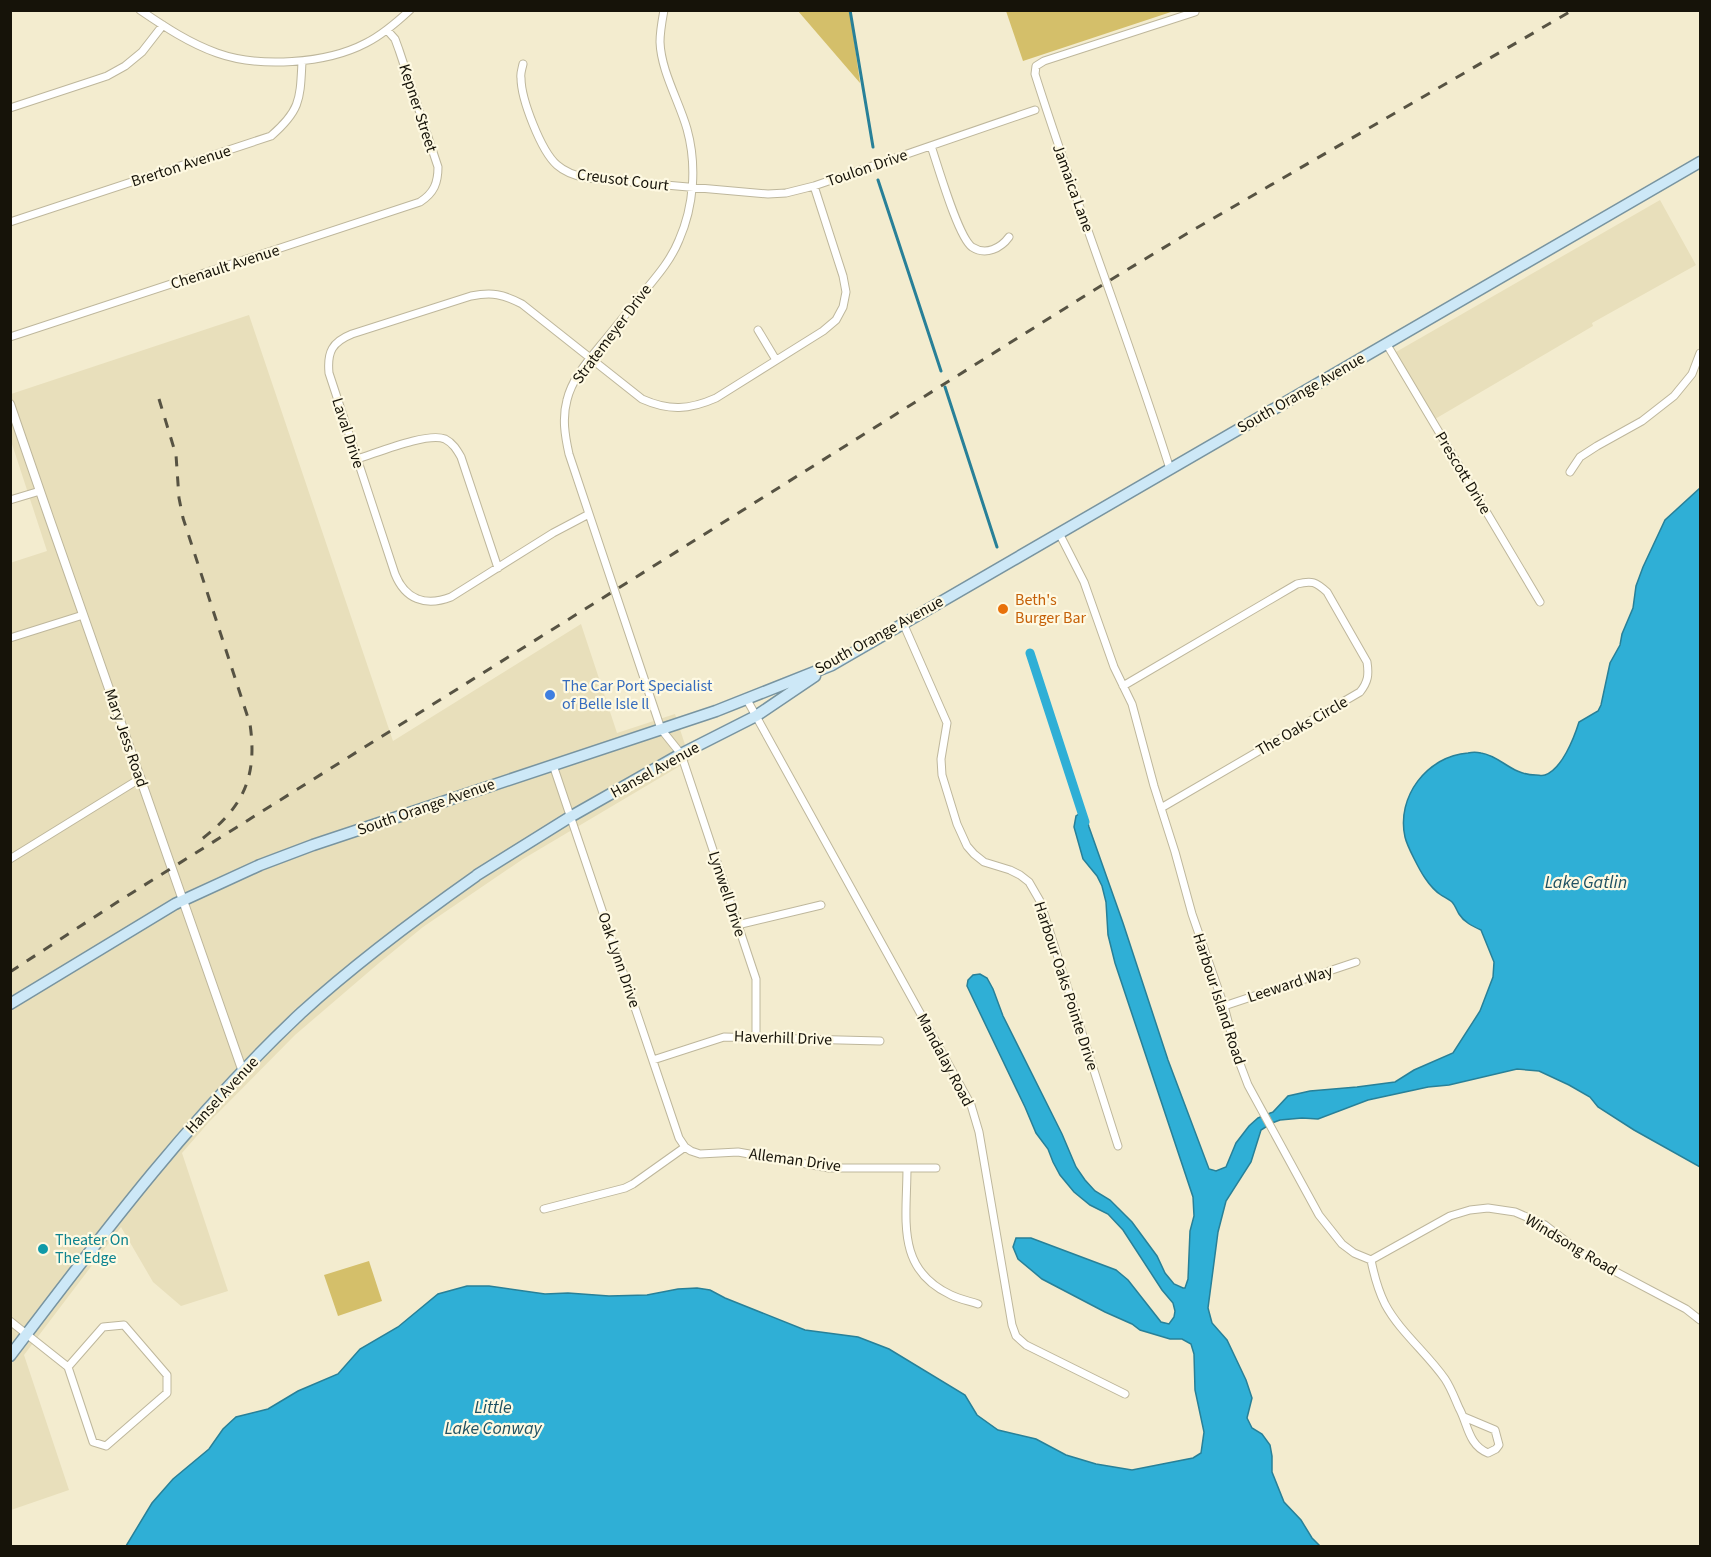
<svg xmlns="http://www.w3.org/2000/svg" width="1711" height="1557" font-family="'Source Sans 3',sans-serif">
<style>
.built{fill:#e8dfbb}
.green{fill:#d4bf6a}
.water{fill:#2fafd6;stroke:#288098;stroke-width:1.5}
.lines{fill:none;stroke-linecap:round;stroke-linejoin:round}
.stream{stroke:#288098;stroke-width:3}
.canal{stroke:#2fafd6;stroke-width:9}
.minor-casing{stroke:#beb79c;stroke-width:9}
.tertiary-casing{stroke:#beb79c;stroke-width:10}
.primary-casing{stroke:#7894a0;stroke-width:13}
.minor{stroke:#fff;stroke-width:7}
.tertiary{stroke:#fff;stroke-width:8}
.primary{stroke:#cde8f7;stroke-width:10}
.rail{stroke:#575343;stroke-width:3;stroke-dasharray:10 10;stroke-linecap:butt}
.food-dot{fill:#e8710a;stroke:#fef9e2;stroke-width:2}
.shop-dot{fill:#3f7fe0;stroke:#fef9e2;stroke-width:2}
.culture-dot{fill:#0f9aa8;stroke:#fef9e2;stroke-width:2}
.labels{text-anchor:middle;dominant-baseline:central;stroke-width:4.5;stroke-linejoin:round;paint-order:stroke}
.street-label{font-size:16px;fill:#161309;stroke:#fef9e2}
.food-label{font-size:16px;fill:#c56008;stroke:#fef9e2;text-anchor:start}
.shop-label{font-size:16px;fill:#366cbe;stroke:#fef9e2;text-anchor:start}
.culture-label{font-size:16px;fill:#0d838f;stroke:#fef9e2;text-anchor:start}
.water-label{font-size:18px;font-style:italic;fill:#1f5162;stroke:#fef9e2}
</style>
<rect width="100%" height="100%" fill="#f3eccf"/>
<path class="built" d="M 1660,200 L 1696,265 L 1592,323 L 1593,326 L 1435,419 L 1396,352 Z
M 249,315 L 393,741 L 581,624 L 617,733 L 675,714 L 690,760 L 523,859 L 423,927 L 379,963 L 295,1035 L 209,1122 L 182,1153 L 228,1291 L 181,1306 L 153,1282 L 121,1227 L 24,1355 L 69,1490 L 11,1510 L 10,563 L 47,551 L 11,441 L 11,394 Z"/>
<path class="green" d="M 798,11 L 850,11 L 860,83 Z
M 1006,11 L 1006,10 L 1174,11 L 1023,61 Z
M 369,1261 L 382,1301 L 338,1316 L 324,1275 Z"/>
<path class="water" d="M 1700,488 L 1700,1167 L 1634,1130 L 1598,1107 L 1590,1097 L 1569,1085 L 1539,1071 L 1517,1069 L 1449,1085 L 1428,1087 L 1368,1100 L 1318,1119 L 1302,1118 L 1280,1120 L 1272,1123 L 1261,1130 L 1251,1162 L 1226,1201 L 1218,1232 L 1208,1308 L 1212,1323 L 1227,1340 L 1246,1380 L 1252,1398 L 1247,1418 L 1252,1428 L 1262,1434 L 1270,1445 L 1272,1456 L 1272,1472 L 1284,1502 L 1301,1520 L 1312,1538 L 1320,1546 L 126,1546 L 152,1503 L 173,1479 L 209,1449 L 223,1429 L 236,1417 L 268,1409 L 298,1391 L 338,1374 L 360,1349 L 398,1327 L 438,1294 L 467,1286 L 489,1286 L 545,1294 L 568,1293 L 609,1296 L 647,1295 L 678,1289 L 697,1288 L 710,1290 L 725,1298 L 805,1330 L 858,1337 L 889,1349 L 965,1395 L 977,1415 L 998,1430 L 1036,1439 L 1066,1455 L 1096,1464 L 1132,1470 L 1193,1458 L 1201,1453 L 1204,1432 L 1195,1390 L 1194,1354 L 1191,1344 L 1182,1339 L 1170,1339 L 1140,1330 L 1132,1324 L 1105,1312 L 1042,1279 L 1018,1259 L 1013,1247 L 1016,1238 L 1031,1238 L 1116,1270 L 1128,1280 L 1161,1322 L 1169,1324 L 1174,1317 L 1175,1311 L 1173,1303 L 1162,1290 L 1123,1230 L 1108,1214 L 1090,1205 L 1074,1192 L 1060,1175 L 1053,1162 L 1048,1149 L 1036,1133 L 1025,1107 L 967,986 L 968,980 L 973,975 L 980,974 L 987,978 L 993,989 L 1003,1016 L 1062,1134 L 1076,1167 L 1085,1180 L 1095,1191 L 1110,1200 L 1132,1222 L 1157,1256 L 1165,1273 L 1174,1284 L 1183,1288 L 1185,1288 L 1188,1279 L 1190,1231 L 1194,1216 L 1193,1197 L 1115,963 L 1108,935 L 1106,902 L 1102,886 L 1097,876 L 1083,859 L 1074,827 L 1076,816 L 1082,812 L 1086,817 L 1089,827 L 1123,923 L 1168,1060 L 1209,1169 L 1216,1171 L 1226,1167 L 1236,1143 L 1249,1126 L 1258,1118 L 1273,1112 L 1288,1096 L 1310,1091 L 1357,1087 L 1395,1082 L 1414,1070 L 1453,1053 L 1480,1011 L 1493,977 L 1494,962 L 1481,930 C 1472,926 1464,922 1459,914 C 1457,911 1455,905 1452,902 C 1449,899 1444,897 1441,895 C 1435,891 1429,884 1425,878 C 1420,871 1407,846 1405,837 C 1396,797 1427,756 1468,753 C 1472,752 1477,752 1481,753 C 1501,756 1511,775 1536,775 C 1539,775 1542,776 1545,775 C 1562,769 1574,738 1579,722 L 1598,711 L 1601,705 L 1610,663 L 1620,645 L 1622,634 L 1633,608 L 1636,586 L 1643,567 L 1665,520 Z"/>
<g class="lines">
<path class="stream" d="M 850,10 L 873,147
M 878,180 L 941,371
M 945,387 L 997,547"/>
<path class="canal" d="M 1030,653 L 1085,822"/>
<g class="minor-casing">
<path id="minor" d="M 140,10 C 165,27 189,43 217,53 C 259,68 326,64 366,43 C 382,35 396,23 410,10
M 664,10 C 662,21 660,31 660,42 C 661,71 679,101 687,129 C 697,165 694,206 679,240 C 671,260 657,276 643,293 C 629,310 615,328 600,346 C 587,362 572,379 567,400 C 562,418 565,436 569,454 L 661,729 L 681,754 L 756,979 L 756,1037
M 523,64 C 522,69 520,74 521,78 C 521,99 541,151 557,165 C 566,173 576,176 587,178 L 768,194 L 786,193 L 814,186 L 1035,110
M 10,108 L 89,82 L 107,76 L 125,66 L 142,52 L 163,25
M 931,146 C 938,166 958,237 972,247 C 986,256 1001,248 1009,237
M 10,222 L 271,136 C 301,110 300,99 302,62
M 758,330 L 776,360
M 10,337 L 420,202 C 434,193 438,183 438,167 L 399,50 L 395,39 L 387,30
M 1386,343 L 1540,602
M 357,459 C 377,453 427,432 445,439 C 453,443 457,450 461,457 L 498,568
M 1170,469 C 1128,336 1077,207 1035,74 L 1036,66 L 1044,61 L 1195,12
M 1570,472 L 1580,457 L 1597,446 L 1642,421 L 1674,396 L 1692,374 L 1700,353
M 10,500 L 40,491
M 589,514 L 553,533 L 451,597 C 425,607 405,599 395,574 L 329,373 C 327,352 332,342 352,334 L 471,296 C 492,292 503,294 522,304 L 642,399 C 669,411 689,410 716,398 L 823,331 L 836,320 L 843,307 L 846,292 L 843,276 L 814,186
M 1059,533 L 1084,582 L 1114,667 L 1132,704 L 1154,786 L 1175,852 L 1192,914 L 1224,1006 L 1237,1056 L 1248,1085 L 1319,1215 L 1342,1244 L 1354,1253 L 1371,1260
M 903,623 L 947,723 L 941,759 L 942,775 L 957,824 L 967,846 L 974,854 L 984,862 L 1010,870 L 1020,875 L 1029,882 L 1040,901 L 1118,1146
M 10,638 L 83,615
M 1123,686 L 1297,584 C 1312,580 1316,582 1327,592 L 1367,662 C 1369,675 1368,682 1360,692 L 1161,808
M 746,698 L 971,1105 L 979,1132 L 1012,1325 L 1016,1336 L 1026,1345 L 1125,1394
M 553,765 L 679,1138 L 685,1147 L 691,1151 L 700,1154 L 738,1152 L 829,1168 L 936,1168
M 10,859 L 141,778
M 737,925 L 821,905
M 1224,1006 L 1356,962
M 653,1060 L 724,1037 L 880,1041
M 907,1168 C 907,1219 895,1269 951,1295 C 959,1299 969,1301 978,1304
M 544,1209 L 625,1188 L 633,1184 L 685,1147
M 1371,1260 L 1450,1216 L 1470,1210 L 1488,1208 L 1515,1212 L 1545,1225 L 1584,1255 L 1686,1309 L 1700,1320
M 1371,1260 C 1374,1275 1378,1290 1385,1304 C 1400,1332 1427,1353 1445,1379 C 1451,1388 1455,1399 1459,1408 C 1468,1424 1468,1445 1488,1453 L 1496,1449 L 1499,1445 L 1495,1430 L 1464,1417
M 10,1321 L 68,1367
M 124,1325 L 167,1375 L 167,1393 L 106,1446 L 93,1442 L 68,1367 L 103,1327 Z"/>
</g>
<g class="tertiary-casing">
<path id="tertiary" d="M 10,404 C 86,627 167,848 243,1072"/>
</g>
<g class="primary-casing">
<path id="primary" d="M 477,875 L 570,817 L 681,754 L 756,716 L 815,676
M 10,1004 L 175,904 L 260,865 L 313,845 L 716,711 L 832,665 L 1700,162
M 10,1356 C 101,1236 191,1116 301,1013 C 356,963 415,919 476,876"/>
</g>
<use href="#minor" class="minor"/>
<use href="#tertiary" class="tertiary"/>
<use href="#primary" class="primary"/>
<path class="rail" d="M 159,399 L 176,455 L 179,498 L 183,518 L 250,724 C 258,779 242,809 198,842
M 10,972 L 119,901 L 1107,282 L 1188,233 L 1573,10"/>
</g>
<circle class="food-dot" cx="1003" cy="609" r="6"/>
<circle class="shop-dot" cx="550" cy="695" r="6"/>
<circle class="culture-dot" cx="43" cy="1249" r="6"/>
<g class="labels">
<g class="street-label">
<text transform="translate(418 108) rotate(72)">Kepner Street</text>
<text transform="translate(181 166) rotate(-18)">Brerton Avenue</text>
<text transform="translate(867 168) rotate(-19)">Toulon Drive</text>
<text transform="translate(623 180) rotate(7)">Creusot Court</text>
<text transform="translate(1073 188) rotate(70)">Jamaica Lane</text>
<text transform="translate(225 267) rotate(-18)">Chenault Avenue</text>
<text transform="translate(612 334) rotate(-53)">Stratemeyer Drive</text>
<text transform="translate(1301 393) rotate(-30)">South Orange Avenue</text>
<text transform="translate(348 433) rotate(72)">Laval Drive</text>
<text transform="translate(1463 473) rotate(59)">Prescott Drive</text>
<text transform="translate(879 635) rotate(-29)">South Orange Avenue</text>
<text transform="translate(1302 726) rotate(-30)">The Oaks Circle</text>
<text transform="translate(126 738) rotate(71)">Mary Jess Road</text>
<text transform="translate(655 770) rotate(-29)">Hansel Avenue</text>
<text transform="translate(426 807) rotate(-19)">South Orange Avenue</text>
<text transform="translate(727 894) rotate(72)">Lynwell Drive</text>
<text transform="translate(619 960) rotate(71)">Oak Lynn Drive</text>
<text transform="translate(1290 984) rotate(-18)">Leeward Way</text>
<text transform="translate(1066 986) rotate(72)">Harbour Oaks Pointe Drive</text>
<text transform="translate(1219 999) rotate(72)">Harbour Island Road</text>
<text transform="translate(783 1038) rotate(2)">Haverhill Drive</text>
<text transform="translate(945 1060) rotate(62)">Mandalay Road</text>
<text transform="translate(222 1095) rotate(-47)">Hansel Avenue</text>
<text transform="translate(795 1160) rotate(8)">Alleman Drive</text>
<text transform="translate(1571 1245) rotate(31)">Windsong Road</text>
</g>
<g class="food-label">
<text x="1015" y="600">Beth's<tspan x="1015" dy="18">Burger Bar</tspan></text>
</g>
<g class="shop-label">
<text x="562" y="686">The Car Port Specialist<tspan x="562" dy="18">of Belle Isle ll</tspan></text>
</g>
<g class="culture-label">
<text x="55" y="1240">Theater On<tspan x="55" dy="18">The Edge</tspan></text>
</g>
<g class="water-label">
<text x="1586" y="882">Lake Gatlin</text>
<text x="493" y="1407">Little<tspan x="493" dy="21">Lake Conway</tspan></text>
</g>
</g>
<rect width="1711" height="1557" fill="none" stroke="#161309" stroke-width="24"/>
</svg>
